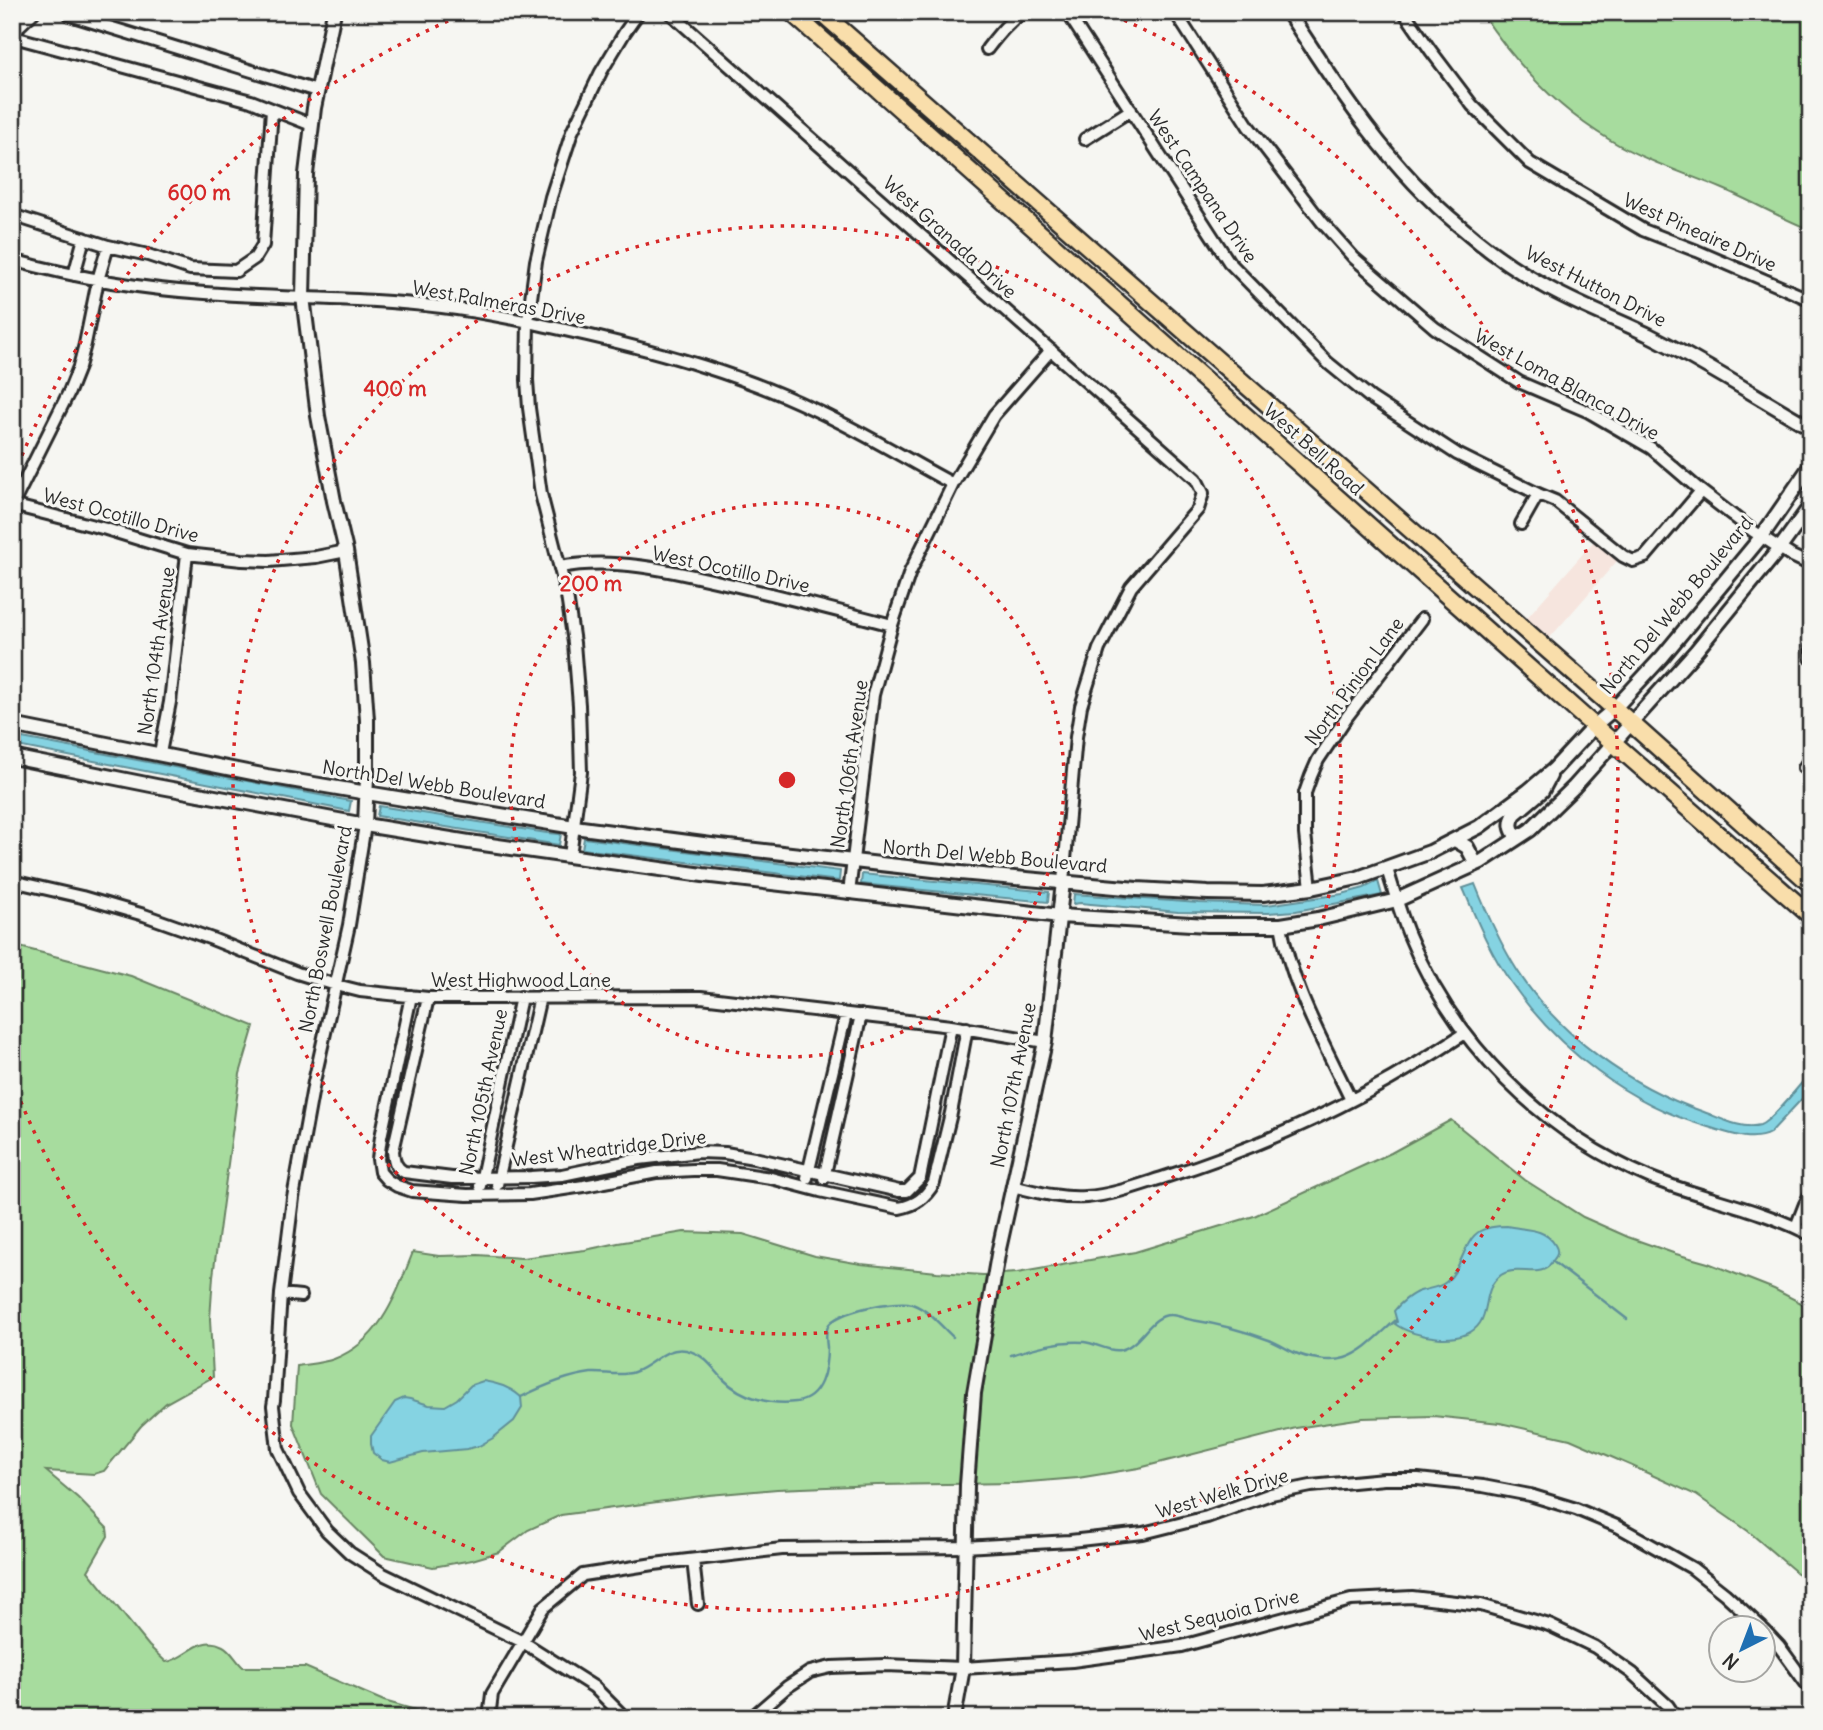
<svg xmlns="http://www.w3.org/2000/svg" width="1823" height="1730" font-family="Delius,sans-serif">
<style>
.built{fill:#f6e5de}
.green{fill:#a7dc9e;stroke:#698464;stroke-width:2}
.water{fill:#85d3e2;stroke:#619099;stroke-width:2}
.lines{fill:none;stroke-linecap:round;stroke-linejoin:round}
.stream{stroke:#619099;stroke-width:2.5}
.minor-casing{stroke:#2b2b2b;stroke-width:16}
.tertiary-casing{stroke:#2b2b2b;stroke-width:18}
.primary-casing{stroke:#2b2b2b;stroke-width:21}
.minor{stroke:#f6f6f2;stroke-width:10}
.tertiary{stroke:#f6f6f2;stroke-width:12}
.primary{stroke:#f9deab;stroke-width:16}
.ring{fill:none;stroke:#d62828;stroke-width:3.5;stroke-dasharray:3.5 7}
.labels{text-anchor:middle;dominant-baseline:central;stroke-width:6;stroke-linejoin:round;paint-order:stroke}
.street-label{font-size:19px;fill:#2b2b2b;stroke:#f6f6f2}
.centre{fill:#d62828;stroke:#f6f6f2;stroke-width:3.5}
.ring-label{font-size:21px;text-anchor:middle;font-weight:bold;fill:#d62828;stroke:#f6f6f2;stroke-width:6;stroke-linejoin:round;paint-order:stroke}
</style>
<rect width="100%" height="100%" fill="#f6f6f2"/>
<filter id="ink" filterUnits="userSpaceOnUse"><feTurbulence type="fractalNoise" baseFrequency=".0143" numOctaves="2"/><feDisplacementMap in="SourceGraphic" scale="14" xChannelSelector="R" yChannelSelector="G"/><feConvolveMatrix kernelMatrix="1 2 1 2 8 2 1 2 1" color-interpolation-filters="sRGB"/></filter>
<g filter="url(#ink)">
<path class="built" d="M 1594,541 L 1617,561 L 1547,641 L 1524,621 Z"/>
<path class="green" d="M 1481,12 L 1811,12 L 1811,230 C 1781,218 1753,202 1723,189 C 1685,173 1645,161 1610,140 C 1558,109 1514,62 1481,12 Z
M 12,945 L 131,976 L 254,1026 L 240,1074 L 213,1276 L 210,1319 L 213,1377 L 166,1403 L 141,1426 L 104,1471 L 94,1474 L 46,1471 L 78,1498 L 107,1528 L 108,1536 L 88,1571 L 149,1646 L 166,1662 C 186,1660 199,1633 223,1646 C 231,1650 236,1661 243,1667 L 305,1667 L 384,1701 L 419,1711 L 418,1718 L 12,1718 Z
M 1451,1120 L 1525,1180 L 1583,1217 L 1628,1237 L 1676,1254 L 1708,1263 L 1774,1289 L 1811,1308 L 1811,1586 L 1802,1577 L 1748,1531 L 1696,1495 L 1632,1466 L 1570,1439 L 1500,1423 L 1433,1416 L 1363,1418 L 1296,1428 L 1139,1468 L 1078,1478 L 1016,1483 L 877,1485 L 777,1489 L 709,1495 L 561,1515 L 528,1530 L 499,1552 L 472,1560 L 433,1567 L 384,1556 L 321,1494 L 293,1424 L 297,1366 C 309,1364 323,1363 334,1359 C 381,1341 396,1295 413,1252 L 439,1256 L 478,1255 L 522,1258 L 585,1250 L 618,1243 L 684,1232 L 743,1234 L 815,1256 L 861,1264 L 937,1272 L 983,1275 L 1017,1273 L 1135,1252 L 1254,1216 L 1391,1153 Z"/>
<path class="water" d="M 12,736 L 351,801 L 349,811 L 12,745 Z
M 379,806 L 547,833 L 561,834 L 559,845 L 377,816 Z
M 584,838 L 840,871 L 839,881 L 582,849 Z
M 862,874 L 1049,892 L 1048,902 L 861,884 Z
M 1378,881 L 1382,895 L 1296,911 L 1268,913 L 1178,912 L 1080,903 L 1073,904 L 1074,894 L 1199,903 L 1267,905 L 1342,894 L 1364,888 Z
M 1475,884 C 1487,914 1500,943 1517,970 C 1559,1036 1631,1087 1704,1112 C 1720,1118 1742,1130 1760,1125 C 1772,1121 1801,1083 1811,1072 L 1811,1089 L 1770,1133 C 1752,1143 1728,1133 1708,1127 C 1629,1104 1559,1051 1512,984 C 1491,955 1477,921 1463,888 Z
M 1507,1226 C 1523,1230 1545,1227 1555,1245 C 1560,1253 1556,1257 1551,1263 C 1550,1264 1549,1266 1548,1267 C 1537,1277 1515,1265 1501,1275 C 1483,1289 1490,1307 1480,1323 C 1464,1347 1414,1338 1395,1324 L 1397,1322 L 1394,1311 C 1400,1303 1411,1294 1420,1291 C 1430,1288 1439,1288 1446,1282 C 1462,1269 1464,1240 1480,1231 C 1487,1227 1499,1226 1507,1226 Z
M 483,1381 C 498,1383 510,1387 521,1397 L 522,1408 L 514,1421 L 493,1438 L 479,1446 L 467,1449 L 423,1453 L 390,1462 L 382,1460 L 373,1453 L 371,1444 L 371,1436 L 395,1402 L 404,1398 L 410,1399 L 429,1405 L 445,1406 L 457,1399 L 471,1385 Z"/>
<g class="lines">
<path class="stream" d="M 1552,1261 L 1627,1319
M 1011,1355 C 1033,1348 1060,1340 1084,1342 C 1096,1343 1108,1352 1120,1350 C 1141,1346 1150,1314 1171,1315 C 1178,1315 1185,1319 1192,1320 C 1218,1324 1245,1331 1269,1340 C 1277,1343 1285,1348 1293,1352 C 1307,1358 1330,1363 1345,1358 C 1364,1352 1381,1333 1396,1320
M 521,1397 C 543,1386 567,1376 591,1373 C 605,1372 621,1377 634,1372 C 652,1366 665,1346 686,1350 C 704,1354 712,1367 723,1379 C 742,1398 770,1405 796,1402 C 822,1399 827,1369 827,1347 C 826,1340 825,1333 828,1326 C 836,1311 897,1299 912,1304 C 929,1310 941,1326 953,1337"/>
<g class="minor-casing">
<path id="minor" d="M 71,12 L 70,15 L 317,91
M 669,12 L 1196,479 L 1203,493 L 1198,509 L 1131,587 L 1099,649 L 1081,706 L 1076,737 L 1063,882
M 1067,12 L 1229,262 L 1328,363 L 1371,398 L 1457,454 L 1538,494 L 1555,501 L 1623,556 L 1633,561 L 1645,557 L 1701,491
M 1175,12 L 1249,127 L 1322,222 L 1354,258 L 1435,328 L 1519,382 L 1589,412 L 1651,448 L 1701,491 L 1753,531 L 1792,556 L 1811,565
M 1404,12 L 1431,51 L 1472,105 L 1530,163 L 1643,230 L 1697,251 L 1811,300
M 14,37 L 251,101 L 312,125
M 12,42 L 19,26 L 34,12
M 987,49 C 998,35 1008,22 1023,12
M 1085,139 L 1131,110
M 12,215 L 108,246 L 148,255 L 190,269 L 236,271 L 255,258 L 263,245 L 272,109
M 12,260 C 75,277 140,289 205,293 C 284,299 363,297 442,307 C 491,313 539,324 587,335 C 664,353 742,375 813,409 C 861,431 906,459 953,484
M 74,275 L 84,238
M 12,505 L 106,529 L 187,554 L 242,560 L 269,561 L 316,557 L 346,551
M 12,506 L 69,392 L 79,367 L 85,344 L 98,280 L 108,246
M 1521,524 L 1538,494
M 560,567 C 612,557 668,570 720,582 C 777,595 835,610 892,625
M 1811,647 L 1811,658
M 160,753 L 170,702 L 187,554
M 1804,768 L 1811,757
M 365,825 L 349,925 L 314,1082 L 293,1198 L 281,1294 L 274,1400 L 273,1406 L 278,1449 L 299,1493 L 327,1531 L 350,1553 L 383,1574 L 523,1642 L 594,1687 L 625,1718
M 570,856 L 581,772 L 579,705 L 574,643 L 567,596 L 541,494 L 529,408 L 527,380 L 528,321 L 536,261 L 551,197 L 572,132 L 601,72 L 625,32 L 639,12
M 1387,869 C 1394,891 1400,913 1409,935 C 1453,1043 1543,1133 1651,1178 C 1703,1199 1760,1208 1811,1235
M 12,881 L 82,897 L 144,915 L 212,939 L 297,973 L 336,985 L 360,991 L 428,998 L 701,997 L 951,1026 L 1045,1042
M 1311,888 L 1305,834 L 1305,793 L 1311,776 L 1318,760 L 1346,718 L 1422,619
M 849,893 L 873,695 L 892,625 L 910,572 L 953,484 L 994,415 L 1051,350
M 1281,925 C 1291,987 1324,1043 1351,1100
M 411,996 L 381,1137 L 378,1159 L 380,1172 L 387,1180 L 397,1186 L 412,1191 L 467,1195 L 530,1194 L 584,1186 L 657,1172 L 693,1170 L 717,1170 L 771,1178 L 820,1191 L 899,1208 C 916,1205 925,1198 934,1183 L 951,1113 L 967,1028
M 428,998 L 393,1151 C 394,1161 395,1167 404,1172 L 452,1178 L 531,1177 L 562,1175 L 639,1159 L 699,1152 L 725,1153 L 754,1158 L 899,1191 L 907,1191 L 920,1178 L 951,1026
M 807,1178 L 846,1014
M 824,1178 L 861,1015
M 497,1185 L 540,997
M 480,1186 L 521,997
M 1012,1186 C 1037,1192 1061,1199 1086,1197 C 1114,1195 1142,1184 1168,1176 C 1273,1143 1374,1094 1465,1033
M 1796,1227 L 1805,1204 L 1811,1193
M 281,1294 L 301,1296
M 693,1560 L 698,1604
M 1764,1630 L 1779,1646 L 1811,1690
M 489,1718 L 492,1694 L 543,1608 L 583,1575 L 654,1564 L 782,1549 L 964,1547 L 1070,1541 L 1143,1533 L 1207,1517 L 1271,1494 L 1311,1486 L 1384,1479 L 1418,1479 L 1483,1486 L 1530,1495 L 1576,1509 L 1619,1527 L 1692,1568 L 1725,1594 L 1762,1628
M 751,1718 L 787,1687 L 810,1672 L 831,1667 L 885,1665 L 963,1668 L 1072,1661 L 1182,1646 L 1351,1600 L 1412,1597 L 1481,1605 L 1549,1625 L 1595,1647 L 1632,1673 L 1668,1706 L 1676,1718
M 1413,1718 L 1433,1718"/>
</g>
<g class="tertiary-casing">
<path id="tertiary" d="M 334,12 L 314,108 L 306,174 L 303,297 L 318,416 L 334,501 L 346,551 L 363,663 L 367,720 L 367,777 L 365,825
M 1288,12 C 1338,89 1390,169 1461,227 C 1486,249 1514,269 1543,285 C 1577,305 1614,318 1649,335 C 1705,363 1757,397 1811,428
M 12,725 L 267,776 L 367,793 L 574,827 L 711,845 L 960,873 L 1137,889 L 1208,893 L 1263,894 L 1311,888 L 1358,878 L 1430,852 L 1479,827 L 1528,791 L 1554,769 L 1594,726 L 1614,709 L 1662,657 L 1762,536 L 1811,465
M 12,757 L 156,786 L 365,825 L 469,842 L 703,875 L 1060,916 L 1207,925 L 1281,925 L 1318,919 L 1397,900 L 1481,862 L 1530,830 L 1574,787 L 1696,651 L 1780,548 L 1811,505
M 1517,838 C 1511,829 1509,823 1515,814 L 1542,791 L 1550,776
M 1455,840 L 1467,847 L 1476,864
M 954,1718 L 963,1668 L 967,1485 L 974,1393 L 999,1249 L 1045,1042 L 1063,882"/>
</g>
<g class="primary-casing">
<path id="primary" d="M 791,12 L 1585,718 L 1811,916
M 821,12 L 1632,724 L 1811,884"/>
</g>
<use href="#minor" class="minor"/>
<use href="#tertiary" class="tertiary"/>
<use href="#primary" class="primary"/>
</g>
</g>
<g class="ring">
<circle cx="787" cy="780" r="277"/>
<circle cx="787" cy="780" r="554"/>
<path d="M14 475A831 831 0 0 1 469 12M1105 12A831 831 0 1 1 14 1085"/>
</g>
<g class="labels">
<g class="street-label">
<text transform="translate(1203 186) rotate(56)">West Campana Drive</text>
<text transform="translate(1700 232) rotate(24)">West Pineaire Drive</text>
<text transform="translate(950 237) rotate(42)">West Granada Drive</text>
<text transform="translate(1596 286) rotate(27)">West Hutton Drive</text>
<text transform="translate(499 302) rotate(10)">West Palmeras Drive</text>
<text transform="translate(1567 384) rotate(29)">West Loma Blanca Drive</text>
<text transform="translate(1314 449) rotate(42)">West Bell Road</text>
<text transform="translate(121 515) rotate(15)">West Ocotillo Drive</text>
<text transform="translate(731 569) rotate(12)">West Ocotillo Drive</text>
<text transform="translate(1676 605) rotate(-50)">North Del Webb Boulevard</text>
<text transform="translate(156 651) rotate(-82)">North 104th Avenue</text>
<text transform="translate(1354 681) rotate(-54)">North Pinion Lane</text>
<text transform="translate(849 764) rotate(-82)">North 106th Avenue</text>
<text transform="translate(434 784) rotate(9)">North Del Webb Boulevard</text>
<text transform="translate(995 856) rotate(5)">North Del Webb Boulevard</text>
<text transform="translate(325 929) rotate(-79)">North Boswell Boulevard</text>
<text x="521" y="980">West Highwood Lane</text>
<text transform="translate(1013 1085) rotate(-79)">North 107th Avenue</text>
<text transform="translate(483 1092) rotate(-78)">North 105th Avenue</text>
<text transform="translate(609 1148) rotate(-7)">West Wheatridge Drive</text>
<text transform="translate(1222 1493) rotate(-16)">West Welk Drive</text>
<text transform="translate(1219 1615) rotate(-14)">West Sequoia Drive</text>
</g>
</g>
<circle cx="787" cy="780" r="10" class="centre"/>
<g class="ring-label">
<text x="199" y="200">600 m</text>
<text x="395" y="396">400 m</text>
<text x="591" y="591">200 m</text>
</g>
<rect width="1823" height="1730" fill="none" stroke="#f6f6f2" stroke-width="42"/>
<rect x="21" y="21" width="1781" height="1688" fill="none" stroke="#2b2b2b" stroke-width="2.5" filter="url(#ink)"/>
<g transform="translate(1742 1649) rotate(222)"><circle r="33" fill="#f6f6f2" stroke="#a5a5a2" stroke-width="2"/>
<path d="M0-5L12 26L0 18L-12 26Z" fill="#1f6fb2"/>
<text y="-10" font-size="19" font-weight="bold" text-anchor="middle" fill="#2b2b2b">N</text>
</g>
</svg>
